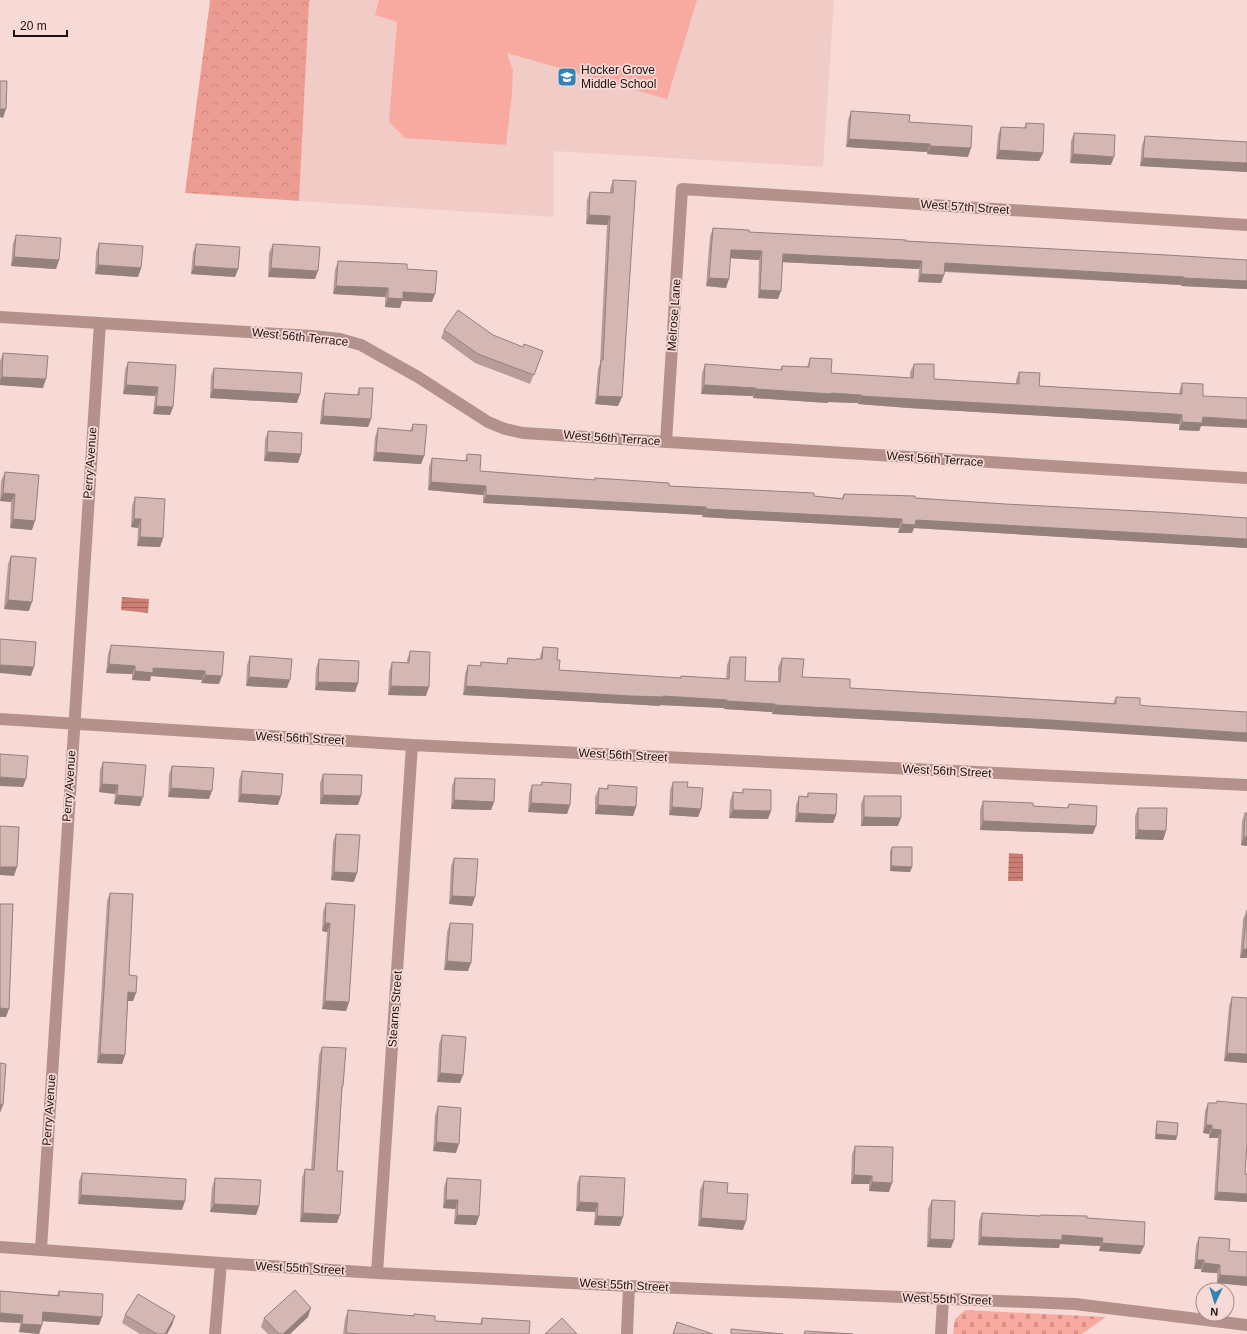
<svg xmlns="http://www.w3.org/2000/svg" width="1247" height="1334" font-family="Arial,sans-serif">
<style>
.built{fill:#f1cbc6}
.forest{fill:url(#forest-crowns)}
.cemetery{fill:url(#cemetery-stones)}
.garden{fill:#f9aaa0}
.water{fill:url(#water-rules)}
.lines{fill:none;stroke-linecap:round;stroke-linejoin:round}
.minor{stroke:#b5918b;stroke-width:12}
.wall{fill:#b69d9a}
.shaded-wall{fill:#94807d}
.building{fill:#d4b7b3;stroke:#94807d}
.labels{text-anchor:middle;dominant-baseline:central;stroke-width:3.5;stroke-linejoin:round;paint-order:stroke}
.poi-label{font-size:12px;fill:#1b1110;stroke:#f7dad6;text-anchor:start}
.street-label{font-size:12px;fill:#1b1110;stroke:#f7dad6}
</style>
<defs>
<pattern id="forest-crowns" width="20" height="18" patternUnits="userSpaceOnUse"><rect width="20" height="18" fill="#ed9c91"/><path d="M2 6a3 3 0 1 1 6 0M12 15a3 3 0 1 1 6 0" fill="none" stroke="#cb857c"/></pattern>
<pattern id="cemetery-stones" width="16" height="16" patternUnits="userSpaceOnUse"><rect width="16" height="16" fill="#f9aaa0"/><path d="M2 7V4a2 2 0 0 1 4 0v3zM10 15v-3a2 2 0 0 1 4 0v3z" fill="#d59189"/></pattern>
<pattern id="water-rules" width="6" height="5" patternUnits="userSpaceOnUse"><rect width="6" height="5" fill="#cd7e74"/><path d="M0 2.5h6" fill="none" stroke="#a6665e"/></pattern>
</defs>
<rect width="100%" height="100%" fill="#f7dad6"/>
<path class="built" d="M 309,0 L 834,0 L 823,167 L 554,151 L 554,217 L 299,201 Z"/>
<path class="forest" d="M 209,0 L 310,0 L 309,3 L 299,201 L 185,193 L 210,1 Z"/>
<path class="cemetery" d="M 965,1310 L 1106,1317 L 1082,1334 L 953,1334 L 955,1319 Z"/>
<path class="garden" d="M 379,0 L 697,0 L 667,99 L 507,53 L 513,71 L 512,94 L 506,145 L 405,138 L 389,122 L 397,22 L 375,15 Z"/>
<path class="water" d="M 122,597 L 149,599 L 148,613 L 121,610 Z
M 1009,853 L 1023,854 L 1023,881 L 1008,881 Z"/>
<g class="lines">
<path class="minor" d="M 0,317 L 312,336 L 340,339 L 361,345 L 418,377 L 488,422 L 505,429 L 523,433 L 1247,478
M 666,442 L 682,189 L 1247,225
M 0,719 L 412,745 L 1247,785
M 0,1247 L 221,1263 L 377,1273 L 629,1286 L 1075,1304 L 1247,1325
M 41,1249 L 100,323
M 377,1273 L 412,745
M 215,1334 L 221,1263
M 627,1334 L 629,1286
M 941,1334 L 943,1299"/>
</g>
<path class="wall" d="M 851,111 L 968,157 L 927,154 L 927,152 L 846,147 L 848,120 Z
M 1026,123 L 1043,153 L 1039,161 L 996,159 L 998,135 L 1001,127 L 1024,128 Z
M 1074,133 L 1111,165 L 1070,163 L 1071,141 Z
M 1145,136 L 1247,142 L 1247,172 L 1140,166 L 1142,145 Z
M 613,180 L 618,406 L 595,404 L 598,369 L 600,363 L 607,225 L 586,224 L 587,200 L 590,192 L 610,193 L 610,189 Z
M 713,228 L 749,232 L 1247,260 L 1247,289 L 1181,286 L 1181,285 L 944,272 L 944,275 L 941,283 L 918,282 L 919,269 L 783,262 L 778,299 L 758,298 L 759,260 L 730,258 L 726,288 L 706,286 L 710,236 Z
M 16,235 L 59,260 L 56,269 L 11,266 L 13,243 Z
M 99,243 L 141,268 L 138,277 L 95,274 L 96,252 Z
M 196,244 L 238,269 L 235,277 L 191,274 L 193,252 Z
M 273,244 L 315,279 L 268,277 L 269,253 Z
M 338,261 L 407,269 L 432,302 L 402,301 L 400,308 L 385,307 L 385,297 L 333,294 L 335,270 Z
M 444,330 L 543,351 L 530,384 L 475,363 L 441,338 Z
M 3,353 L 43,388 L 0,385 L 0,361 Z
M 810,358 L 831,373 L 910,378 L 910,372 L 914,364 L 934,379 L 1016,384 L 1016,380 L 1019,372 L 1039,386 L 1179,394 L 1179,392 L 1182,383 L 1201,426 L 1199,431 L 1179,430 L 1179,424 L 1171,423 L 909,408 L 858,404 L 858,403 L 828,402 L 828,403 L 753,398 L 753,396 L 701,394 L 702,373 L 705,364 L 780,370 L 782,366 L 807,367 Z
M 128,362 L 176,365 L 173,407 L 170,415 L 153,414 L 155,396 L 123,394 L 125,370 Z
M 214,368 L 297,403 L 210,398 L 211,376 Z
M 359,388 L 371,419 L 368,427 L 320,424 L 322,402 L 325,393 L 357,395 Z
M 413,424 L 424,456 L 421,464 L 373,461 L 375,437 L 378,428 L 410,431 Z
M 268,431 L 301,454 L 298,463 L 264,461 L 265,439 Z
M 467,454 L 480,471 L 595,480 L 595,478 L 669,486 L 842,498 L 844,494 L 915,498 L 1005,504 L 1247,518 L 1247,548 L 914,528 L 912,533 L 898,533 L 899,528 L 702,517 L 703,515 L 483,503 L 483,495 L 428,490 L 429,467 L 432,458 L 465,461 Z
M 5,472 L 32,530 L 10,528 L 11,502 L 0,501 L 1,481 Z
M 135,497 L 163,538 L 160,547 L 137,546 L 138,528 L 131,527 L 132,506 Z
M 11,556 L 29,611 L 4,609 L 8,564 Z
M 111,645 L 224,652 L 219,684 L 201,683 L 202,680 L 151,676 L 150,681 L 132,680 L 132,674 L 106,673 L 108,654 Z
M 543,647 L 557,660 L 559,670 L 680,678 L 681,676 L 726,679 L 727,665 L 730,657 L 745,681 L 778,682 L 778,667 L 782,658 L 802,677 L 850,688 L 1113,703 L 1116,697 L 1140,698 L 1047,729 L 772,714 L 772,712 L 724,709 L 724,708 L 660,705 L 660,706 L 628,704 L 463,695 L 465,674 L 468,665 L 480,666 L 481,662 L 506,664 L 508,658 L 535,660 L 536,659 L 540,659 L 540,656 Z
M 410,651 L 426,696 L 388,695 L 389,671 L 392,662 L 407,663 L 407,660 Z
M 250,656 L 287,688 L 246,686 L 247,665 Z
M 319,659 L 358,683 L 355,692 L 315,690 L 316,668 Z
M 103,762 L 140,806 L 114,804 L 115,794 L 99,792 L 100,770 Z
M 172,766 L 209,799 L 168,797 L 169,774 Z
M 242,771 L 278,805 L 238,802 L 239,780 Z
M 323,774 L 361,796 L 358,805 L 320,804 L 320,783 Z
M 455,778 L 494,802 L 491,810 L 451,809 L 452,786 Z
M 542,782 L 570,805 L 567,814 L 528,812 L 529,794 L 532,785 L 541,785 Z
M 673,782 L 687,787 L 701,809 L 698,817 L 669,815 L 670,790 Z
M 608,785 L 636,807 L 633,816 L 595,814 L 595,797 L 599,788 L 607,789 Z
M 743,789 L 768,819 L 729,818 L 730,801 L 733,792 L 742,793 Z
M 808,793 L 836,815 L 833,823 L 795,822 L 796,805 L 799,796 L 807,797 Z
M 864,796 L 898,826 L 861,826 L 861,804 Z
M 983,801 L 1033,806 L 1067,808 L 1069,804 L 1093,834 L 980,830 L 980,810 Z
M 1138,808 L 1166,831 L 1163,840 L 1135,839 L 1135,816 Z
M 1245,813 L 1247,846 L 1241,845 L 1242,821 Z
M 336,834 L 354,882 L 331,880 L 333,842 Z
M 892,847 L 912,867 L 910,872 L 890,871 L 890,851 Z
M 454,858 L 472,906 L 449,904 L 451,866 Z
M 110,893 L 129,975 L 136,993 L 133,1001 L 128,1001 L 125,1055 L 122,1064 L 97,1063 L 107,901 Z
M 326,903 L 349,1002 L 346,1011 L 322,1009 L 327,932 L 322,931 L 323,912 Z
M 1247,910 L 1247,958 L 1240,958 L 1243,919 Z
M 450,923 L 468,971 L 444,970 L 447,932 Z
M 1232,997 L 1247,1063 L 1224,1061 L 1229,1006 Z
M 442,1035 L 460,1083 L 437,1082 L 439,1044 Z
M 322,1047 L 343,1086 L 342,1091 L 337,1171 L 337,1223 L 300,1222 L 302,1178 L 305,1169 L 311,1170 L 319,1055 Z
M 1217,1101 L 1245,1174 L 1247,1202 L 1214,1200 L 1218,1138 L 1209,1138 L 1209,1134 L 1203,1133 L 1205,1111 L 1208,1103 L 1216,1103 Z
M 438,1106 L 456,1153 L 433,1151 L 435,1115 Z
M 1157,1121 L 1177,1136 L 1176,1140 L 1155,1139 L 1156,1125 Z
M 855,1146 L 889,1192 L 869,1191 L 869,1184 L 851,1184 L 852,1154 Z
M 82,1173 L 182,1210 L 78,1204 L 79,1181 Z
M 580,1176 L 620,1226 L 594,1225 L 595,1212 L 576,1211 L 577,1184 Z
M 215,1178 L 259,1206 L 256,1215 L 210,1212 L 212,1187 Z
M 447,1178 L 479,1216 L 476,1225 L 454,1224 L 455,1209 L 443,1208 L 444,1187 Z
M 704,1181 L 727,1193 L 743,1230 L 698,1226 L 700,1190 Z
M 932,1200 L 951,1248 L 927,1247 L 928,1209 Z
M 982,1213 L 1040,1216 L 1040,1215 L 1087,1218 L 1144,1246 L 1140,1254 L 1099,1251 L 1100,1246 L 1060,1244 L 1059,1248 L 978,1245 L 979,1221 Z
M 1199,1237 L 1229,1251 L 1247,1252 L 1247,1286 L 1217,1283 L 1217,1273 L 1201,1272 L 1201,1269 L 1194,1269 L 1196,1245 Z
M 0,1291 L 57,1295 L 59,1291 L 99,1325 L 43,1321 L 39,1334 L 19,1332 L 20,1323 L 0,1322 Z
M 348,1310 L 435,1321 L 480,1324 L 482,1318 L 529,1334 L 343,1334 L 345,1319 Z
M 125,1315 L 175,1316 L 172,1325 L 167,1334 L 140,1334 L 122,1323 Z
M 308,1317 L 290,1334 L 268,1334 L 261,1327 L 264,1318 Z"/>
<path class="shaded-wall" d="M 0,109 L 6,109 L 3,118 L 0,117 Z
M 849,139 L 930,144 L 927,152 L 846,147 Z
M 930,146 L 971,148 L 968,157 L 927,154 Z
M 999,150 L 1043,153 L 1039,161 L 996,159 Z
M 1073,154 L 1114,157 L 1111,165 L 1070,163 Z
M 1143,158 L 1247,163 L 1247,172 L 1140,166 Z
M 589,215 L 610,216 L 607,225 L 586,224 Z
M 731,250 L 762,251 L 759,260 L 728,258 Z
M 783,254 L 922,261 L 919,269 L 780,262 Z
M 14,257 L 59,260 L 56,269 L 11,266 Z
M 945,263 L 1184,277 L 1181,285 L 942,271 Z
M 98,265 L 141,268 L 138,277 L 95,274 Z
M 194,266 L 238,269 L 235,277 L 191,274 Z
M 271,268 L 318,271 L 315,279 L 268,277 Z
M 921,274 L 944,275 L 941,283 L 918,282 Z
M 709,278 L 729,279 L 726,288 L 706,286 Z
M 1184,278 L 1247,281 L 1247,289 L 1181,286 Z
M 336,286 L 388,288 L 385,297 L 333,294 Z
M 760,290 L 781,291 L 778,299 L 758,298 Z
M 403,292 L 435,294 L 432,302 L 402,301 L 400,308 L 385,307 L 388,298 Z
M 2,377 L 46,379 L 43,388 L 0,385 L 0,381 Z
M 126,385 L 158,387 L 155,396 L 123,394 Z
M 704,385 L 756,388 L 753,396 L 701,394 Z
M 213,389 L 300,394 L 297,403 L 210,398 Z
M 756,389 L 831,393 L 861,395 L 858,403 L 828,402 L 828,403 L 753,398 Z
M 598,396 L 622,397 L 618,406 L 595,404 Z
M 861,396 L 1174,414 L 1182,415 L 1179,424 L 909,408 L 858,404 Z
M 156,406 L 173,407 L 170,415 L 153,414 Z
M 323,416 L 371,419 L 368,427 L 320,424 Z
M 1203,417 L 1247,420 L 1247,428 L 1201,426 L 1199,431 L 1179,430 L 1182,422 Z
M 267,452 L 301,454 L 298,463 L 264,461 Z
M 376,452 L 424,456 L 421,464 L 373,461 Z
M 431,482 L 486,486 L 483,495 L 428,490 Z
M 3,493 L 15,494 L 11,502 L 0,501 Z
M 486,495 L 706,507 L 703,515 L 483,503 Z
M 706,509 L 902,519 L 899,528 L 702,517 Z
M 13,519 L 35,521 L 32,530 L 10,528 Z
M 134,519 L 141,519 L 138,528 L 131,527 Z
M 916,520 L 1247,539 L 1247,548 L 914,528 L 912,533 L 898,533 L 902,524 Z
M 140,537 L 163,538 L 160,547 L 137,546 Z
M 8,600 L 32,602 L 29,611 L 4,609 Z
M 109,664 L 135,666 L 132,674 L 106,673 Z
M 0,665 L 34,667 L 31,676 L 0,673 Z
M 153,668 L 205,671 L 202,680 L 151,676 L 150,681 L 132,680 L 135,671 Z
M 205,675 L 222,676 L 219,684 L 201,683 Z
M 249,677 L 290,680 L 287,688 L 246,686 Z
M 318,682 L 358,683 L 355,692 L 315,690 Z
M 391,686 L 429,687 L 426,696 L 388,695 Z
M 466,686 L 663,696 L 727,700 L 724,708 L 660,705 L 660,706 L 628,704 L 463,695 Z
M 727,701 L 775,704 L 772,712 L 724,709 Z
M 775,705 L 1050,720 L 1247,733 L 1247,742 L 1047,729 L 772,714 Z
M 0,777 L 26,779 L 23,787 L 0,786 Z
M 102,784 L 118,785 L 115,794 L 99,792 Z
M 171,788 L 212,791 L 209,799 L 168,797 Z
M 241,794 L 281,796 L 278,805 L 238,802 Z
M 117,795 L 143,797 L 140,806 L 114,804 Z
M 323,795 L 361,796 L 358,805 L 320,804 Z
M 454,800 L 494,802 L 491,810 L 451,809 Z
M 531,803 L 570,805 L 567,814 L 528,812 Z
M 598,805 L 636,807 L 633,816 L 595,814 Z
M 672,807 L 701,809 L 698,817 L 669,815 Z
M 733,810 L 771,811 L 768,819 L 729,818 Z
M 798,813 L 836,815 L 833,823 L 795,822 Z
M 864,817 L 901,818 L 898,826 L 861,826 Z
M 983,821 L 1096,826 L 1093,834 L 980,830 Z
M 1138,830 L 1166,831 L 1163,840 L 1135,839 Z
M 1244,837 L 1247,837 L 1247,846 L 1241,845 Z
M 891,866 L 912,867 L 910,872 L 890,871 Z
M 0,867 L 17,867 L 14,876 L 0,875 Z
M 334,872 L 357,873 L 354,882 L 331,880 Z
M 452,896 L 475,897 L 472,906 L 449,904 Z
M 325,923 L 330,923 L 327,932 L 322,931 Z
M 1243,949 L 1247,949 L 1247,958 L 1240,958 Z
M 447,961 L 471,963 L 468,971 L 444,970 Z
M 128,992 L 136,993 L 133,1001 L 125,1001 Z
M 325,1001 L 349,1002 L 346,1011 L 322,1009 Z
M 0,1008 L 9,1009 L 6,1017 L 0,1017 Z
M 1227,1053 L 1247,1054 L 1247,1063 L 1224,1061 Z
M 100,1054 L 125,1055 L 122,1064 L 97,1063 Z
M 440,1073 L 463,1075 L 460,1083 L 437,1082 Z
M 0,1104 L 3,1105 L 0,1113 Z
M 1206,1125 L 1212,1125 L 1209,1134 L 1203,1133 Z
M 1212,1129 L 1221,1130 L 1218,1138 L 1209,1138 Z
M 1156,1134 L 1177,1136 L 1176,1140 L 1155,1139 Z
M 436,1142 L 459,1144 L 456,1153 L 433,1151 Z
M 854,1175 L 872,1176 L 869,1184 L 851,1184 Z
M 872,1182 L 892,1183 L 889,1192 L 869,1191 Z
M 1217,1192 L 1247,1194 L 1247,1202 L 1214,1200 Z
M 81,1195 L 185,1201 L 182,1210 L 78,1204 Z
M 446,1200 L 458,1200 L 455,1209 L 443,1208 Z
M 579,1202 L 598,1203 L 595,1212 L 576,1211 Z
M 214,1204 L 259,1206 L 256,1215 L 210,1212 Z
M 303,1213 L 340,1215 L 337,1223 L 300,1222 Z
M 457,1215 L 479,1216 L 476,1225 L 454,1224 Z
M 597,1216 L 623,1217 L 620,1226 L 594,1225 Z
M 701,1218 L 746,1221 L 743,1230 L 698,1226 Z
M 1062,1235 L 1103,1238 L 1100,1246 L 1060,1244 L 1059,1248 L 978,1245 L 981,1237 Z
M 930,1239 L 954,1240 L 951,1248 L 927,1247 Z
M 1102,1243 L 1144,1246 L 1140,1254 L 1099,1251 Z
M 1197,1260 L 1204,1260 L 1201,1269 L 1194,1269 Z
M 1204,1263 L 1220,1265 L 1217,1273 L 1201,1272 Z
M 1220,1275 L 1247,1277 L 1247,1286 L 1217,1283 Z
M 311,1308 L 308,1317 L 290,1334 L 283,1334 Z
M 43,1312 L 102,1317 L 99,1325 L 40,1321 Z
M 0,1313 L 23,1315 L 20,1323 L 0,1322 Z
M 175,1316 L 172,1325 L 167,1334 L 165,1334 Z
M 22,1324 L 42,1325 L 39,1334 L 19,1332 Z"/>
<path class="building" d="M 0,81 L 7,81 L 6,109 L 0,109 Z
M 851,111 L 910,115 L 909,122 L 972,126 L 971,148 L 930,146 L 930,144 L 849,139 Z
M 1026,123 L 1044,124 L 1043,153 L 999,150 L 1001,127 L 1026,128 Z
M 1074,133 L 1115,135 L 1114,157 L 1073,154 Z
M 1145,136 L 1247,142 L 1247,163 L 1143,158 Z
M 613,180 L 636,181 L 622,397 L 598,396 L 601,360 L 603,360 L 610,216 L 589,215 L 590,192 L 613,193 Z
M 713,228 L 749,230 L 749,232 L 906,240 L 905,241 L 1167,255 L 1247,260 L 1247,281 L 1184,278 L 1184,277 L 945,263 L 944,275 L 921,274 L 922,261 L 783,254 L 781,291 L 760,290 L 762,251 L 731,250 L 729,279 L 709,278 Z
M 16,235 L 61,238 L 59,260 L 14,257 Z
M 99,243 L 143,246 L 141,268 L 98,265 Z
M 196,244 L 240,247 L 238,269 L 194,266 Z
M 273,244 L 320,247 L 318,271 L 271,268 Z
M 338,261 L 407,264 L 407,269 L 437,271 L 435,294 L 403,292 L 403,299 L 388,298 L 388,288 L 336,286 Z
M 458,310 L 493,335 L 523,347 L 524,344 L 543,351 L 534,375 L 478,354 L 444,330 Z
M 3,353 L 48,356 L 46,379 L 2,377 Z
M 810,358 L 832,359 L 831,373 L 913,378 L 914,364 L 934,364 L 934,379 L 1019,384 L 1019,372 L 1040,373 L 1039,386 L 1182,394 L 1182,383 L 1203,384 L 1203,396 L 1247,398 L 1247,420 L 1203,417 L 1202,423 L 1182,422 L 1182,415 L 1174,414 L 912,399 L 861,396 L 861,395 L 831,393 L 831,394 L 756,389 L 756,388 L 704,385 L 705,364 L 782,370 L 782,366 L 809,367 Z
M 128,362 L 176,365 L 173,407 L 156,406 L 158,387 L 126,385 Z
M 214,368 L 302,373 L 300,394 L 213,389 Z
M 359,388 L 373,388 L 371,419 L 323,416 L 325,393 L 359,395 Z
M 413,424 L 427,425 L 424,456 L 376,452 L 378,428 L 412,431 Z
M 268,431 L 302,433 L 301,454 L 267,452 Z
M 467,454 L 481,455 L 480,471 L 595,480 L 595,478 L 669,483 L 669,486 L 814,493 L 814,496 L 843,499 L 844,494 L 915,496 L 915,498 L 1005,504 L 1177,513 L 1247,518 L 1247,539 L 916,520 L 915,525 L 902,524 L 902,519 L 706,509 L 706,507 L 486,495 L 486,486 L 431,482 L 432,458 L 467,461 Z
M 5,472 L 39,475 L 35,521 L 13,519 L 15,494 L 3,493 Z
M 135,497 L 165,499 L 163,538 L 140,537 L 141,519 L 134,519 Z
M 11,556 L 36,558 L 32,602 L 8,600 Z
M 0,639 L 36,642 L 34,667 L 0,665 Z
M 111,645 L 224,652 L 222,676 L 205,675 L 205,671 L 153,668 L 153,673 L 135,671 L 135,666 L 109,664 Z
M 543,647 L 558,648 L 557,660 L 560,660 L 559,670 L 681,678 L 681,676 L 729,679 L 730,657 L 746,657 L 745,681 L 780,682 L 782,658 L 804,659 L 802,677 L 850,679 L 850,688 L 1116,704 L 1116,697 L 1140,698 L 1140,705 L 1148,706 L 1247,712 L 1247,733 L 1050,720 L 775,705 L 775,704 L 727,701 L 727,700 L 663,696 L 663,697 L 631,696 L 466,686 L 468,665 L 481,666 L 481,662 L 507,664 L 508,658 L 536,660 L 536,659 L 542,659 Z
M 410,651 L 430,652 L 429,687 L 391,686 L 392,662 L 409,663 Z
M 250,656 L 292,659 L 290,680 L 249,677 Z
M 319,659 L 359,661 L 358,683 L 318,682 Z
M 0,754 L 28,756 L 26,779 L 0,777 Z
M 103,762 L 146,765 L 143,797 L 117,795 L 118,785 L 102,784 Z
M 172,766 L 214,768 L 212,791 L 171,788 Z
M 242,771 L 283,774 L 281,796 L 241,794 Z
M 323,774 L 362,775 L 361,796 L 323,795 Z
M 455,778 L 495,779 L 494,802 L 454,800 Z
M 542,782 L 571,784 L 570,805 L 531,803 L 532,785 L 542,785 Z
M 673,782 L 688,782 L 687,787 L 703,788 L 701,809 L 672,807 Z
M 608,785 L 637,787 L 636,807 L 598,805 L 599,788 L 608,789 Z
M 743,789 L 771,790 L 771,811 L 733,810 L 733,792 L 743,793 Z
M 808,793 L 837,794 L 836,815 L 798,813 L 799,796 L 808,797 Z
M 864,796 L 901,796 L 901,818 L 864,817 Z
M 983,801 L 1033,803 L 1033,806 L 1068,808 L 1069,804 L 1097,806 L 1096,826 L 983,821 Z
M 1138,808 L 1167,808 L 1166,831 L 1138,830 Z
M 1245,813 L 1247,813 L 1247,837 L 1244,837 Z
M 0,826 L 19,827 L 17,867 L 0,867 Z
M 336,834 L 360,835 L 357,873 L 334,872 Z
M 892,847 L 912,847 L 912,867 L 891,866 Z
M 454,858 L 478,859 L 475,897 L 452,896 Z
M 110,893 L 133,894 L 129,975 L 137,976 L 136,993 L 128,992 L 125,1055 L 100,1054 Z
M 326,903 L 355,905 L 349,1002 L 325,1001 L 330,923 L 325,923 Z
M 0,904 L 13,904 L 9,1009 L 0,1008 Z
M 1247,910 L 1247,949 L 1243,949 Z
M 450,923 L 473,924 L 471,963 L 447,961 Z
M 1232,997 L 1247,998 L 1247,1054 L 1227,1053 Z
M 442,1035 L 466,1037 L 463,1075 L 440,1073 Z
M 322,1047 L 346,1048 L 343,1086 L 342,1086 L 337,1171 L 343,1171 L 340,1215 L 303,1213 L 305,1169 L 314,1170 Z
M 0,1063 L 6,1064 L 3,1105 L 0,1104 Z
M 1217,1101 L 1247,1104 L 1247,1144 L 1245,1174 L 1247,1174 L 1247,1194 L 1217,1192 L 1221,1130 L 1212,1129 L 1212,1125 L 1206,1125 L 1208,1103 L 1217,1103 Z
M 438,1106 L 461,1108 L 459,1144 L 436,1142 Z
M 1157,1121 L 1178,1123 L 1177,1136 L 1156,1134 Z
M 855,1146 L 893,1147 L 892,1183 L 872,1182 L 872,1176 L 854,1175 Z
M 82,1173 L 186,1179 L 185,1201 L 81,1195 Z
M 580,1176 L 625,1178 L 623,1217 L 597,1216 L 598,1203 L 579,1202 Z
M 215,1178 L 261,1180 L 259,1206 L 214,1204 Z
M 447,1178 L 481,1180 L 479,1216 L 457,1215 L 458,1200 L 446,1200 Z
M 704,1181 L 728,1183 L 727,1193 L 748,1194 L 746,1221 L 701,1218 Z
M 932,1200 L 955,1201 L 954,1240 L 930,1239 Z
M 982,1213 L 1040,1216 L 1040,1215 L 1087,1216 L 1087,1218 L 1145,1222 L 1144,1246 L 1102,1243 L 1103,1238 L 1062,1235 L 1062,1240 L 981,1237 Z
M 1199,1237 L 1230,1239 L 1229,1251 L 1247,1252 L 1247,1277 L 1220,1275 L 1220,1265 L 1204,1263 L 1204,1260 L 1197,1260 Z
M 295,1290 L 311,1308 L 283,1334 L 279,1334 L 264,1318 Z
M 0,1291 L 59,1296 L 59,1291 L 103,1294 L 102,1317 L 43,1312 L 42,1325 L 22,1324 L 23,1315 L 0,1313 Z
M 138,1294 L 175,1316 L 165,1334 L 157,1334 L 125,1315 Z
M 348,1310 L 414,1316 L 414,1314 L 435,1316 L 435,1321 L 482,1324 L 482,1318 L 530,1321 L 529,1334 L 359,1334 L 346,1333 Z
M 562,1318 L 577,1334 L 545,1334 Z
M 677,1322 L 713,1334 L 673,1334 Z
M 731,1329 L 783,1334 L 731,1334 Z
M 805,1331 L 853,1334 L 804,1334 Z"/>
<defs>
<g id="school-square" transform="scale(1)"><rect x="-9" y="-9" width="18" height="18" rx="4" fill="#3084b4" stroke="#f7dad6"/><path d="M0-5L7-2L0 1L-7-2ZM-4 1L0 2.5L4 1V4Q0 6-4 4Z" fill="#fff"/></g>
</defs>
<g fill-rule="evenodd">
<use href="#school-square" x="567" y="77"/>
</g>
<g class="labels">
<g class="poi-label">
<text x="581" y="70">Hocker Grove<tspan x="581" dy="14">Middle School</tspan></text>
</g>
<g class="street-label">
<text transform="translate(965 207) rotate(4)">West 57th Street</text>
<text transform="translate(674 315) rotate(-86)">Melrose Lane</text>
<text transform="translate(300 337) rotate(6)">West 56th Terrace</text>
<text transform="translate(612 438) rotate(4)">West 56th Terrace</text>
<text transform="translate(935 459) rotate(4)">West 56th Terrace</text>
<text transform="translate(90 463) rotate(-86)">Perry Avenue</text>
<text transform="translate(300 738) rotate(3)">West 56th Street</text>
<text transform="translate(623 755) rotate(3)">West 56th Street</text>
<text transform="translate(947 771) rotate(3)">West 56th Street</text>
<text transform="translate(69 786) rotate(-86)">Perry Avenue</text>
<text transform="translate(395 1009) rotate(-86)">Stearns Street</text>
<text transform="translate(49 1110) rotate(-86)">Perry Avenue</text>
<text transform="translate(300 1268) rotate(3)">West 55th Street</text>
<text transform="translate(624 1285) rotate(3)">West 55th Street</text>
<text transform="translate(947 1299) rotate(2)">West 55th Street</text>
</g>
</g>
<g transform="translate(1215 1302) rotate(184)"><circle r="19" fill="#f7dad6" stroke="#9f8a87"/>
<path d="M0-3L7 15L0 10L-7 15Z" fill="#3084b4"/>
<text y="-6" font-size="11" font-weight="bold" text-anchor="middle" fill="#1b1110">N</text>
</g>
<path d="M14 30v6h53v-6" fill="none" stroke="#1b1110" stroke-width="2"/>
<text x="20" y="30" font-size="12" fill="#1b1110" stroke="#f7dad6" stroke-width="3" paint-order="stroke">20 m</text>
</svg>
